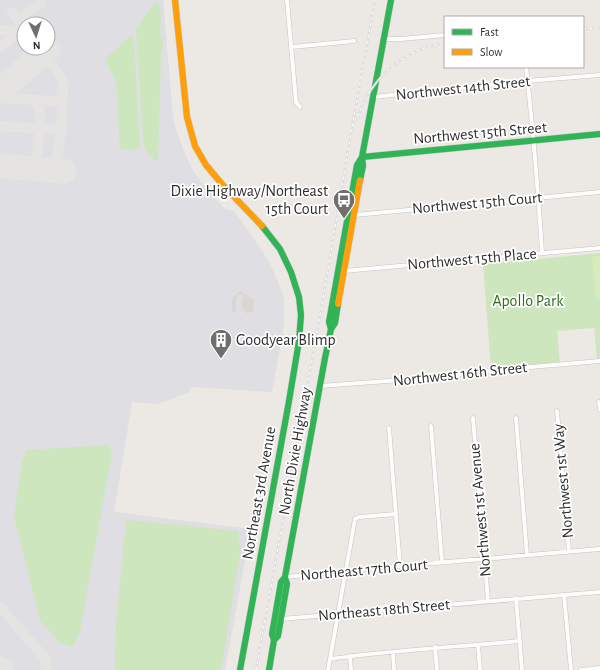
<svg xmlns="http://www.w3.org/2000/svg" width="600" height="670" font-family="'Alegreya Sans',sans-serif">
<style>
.airport{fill:#dfdee2;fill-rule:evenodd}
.green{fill:#cee6be}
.pitch{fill:#d9eabb}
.plaza{fill:#dad6d2}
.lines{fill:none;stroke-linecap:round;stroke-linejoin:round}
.taxiway{stroke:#e6e4e2;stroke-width:10}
.runway{stroke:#e6e4e2;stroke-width:25}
.street-casing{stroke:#c5c4c5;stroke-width:5}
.fast-casing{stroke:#c5c4c5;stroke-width:7}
.slow-casing{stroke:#c5c4c5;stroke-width:7}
.street{stroke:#fcfcfb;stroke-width:4}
.fast{stroke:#30b455;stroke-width:6}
.slow{stroke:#ff9f0a;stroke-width:6}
.rail-casing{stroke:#dfdfe1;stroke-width:2.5}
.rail{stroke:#fff;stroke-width:1;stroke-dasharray:3;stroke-linecap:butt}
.labels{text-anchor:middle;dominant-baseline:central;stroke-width:3.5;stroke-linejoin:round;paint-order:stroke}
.street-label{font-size:16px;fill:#2e2e2e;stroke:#fff}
.poi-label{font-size:16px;fill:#2e2e2e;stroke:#fff;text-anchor:end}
.park-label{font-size:16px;fill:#2c6e1b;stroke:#fff}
</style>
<rect width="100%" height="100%" fill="#ece8e4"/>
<path class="airport" d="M 0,0 L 163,0 L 173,117 L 176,130 L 185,154 L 194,172 L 207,189 L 225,209 L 234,211 L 248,230 L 270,263 L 284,297 L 284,326 L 272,392 L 192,387 L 189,392 L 158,404 L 132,402 L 114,512 L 251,529 L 225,670 L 0,670 ZM 24,24 L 48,24 L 48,48 L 24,48 Z"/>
<path class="green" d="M 157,2 L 160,6 L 161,21 L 160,32 L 163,43 L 161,58 L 158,159 L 157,161 L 155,160 L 146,152 L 144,146 L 142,126 L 136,28 L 153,5 Z
M 132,35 L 134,38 L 140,150 L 120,149 L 116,82 L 105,59 Z
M 600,253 L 600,358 L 597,359 L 594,328 L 557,331 L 560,362 L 491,368 L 483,264 Z
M 108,445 L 112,452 L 80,632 L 73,647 L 60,643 L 40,621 L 14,517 L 22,461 L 27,450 Z
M 126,520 L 238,531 L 241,549 L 221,670 L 115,670 L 116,624 Z"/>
<path class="pitch" d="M 600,256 L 600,297 L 596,298 L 592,257 Z"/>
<path class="plaza" d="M 241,290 L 245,295 L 247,294 L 251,299 L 254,299 L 253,312 L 250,312 L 248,314 L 242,309 L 242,300 L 244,298 L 242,295 L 237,295 L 235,314 L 231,309 L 232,308 L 232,300 L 231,299 Z"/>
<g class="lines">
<path class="taxiway" d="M 12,12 L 19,23
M 0,30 L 21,32 C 21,29 19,25 20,22 C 21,14 34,8 40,4 L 40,0
M 0,48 L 15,34 L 22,32
M 0,98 L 54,101 C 59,101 62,98 63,93
M 0,126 L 61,130
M 26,168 C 32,167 35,164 37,158 C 37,148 42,115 39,107 C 37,103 34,101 29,99
M 39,169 C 47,168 53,166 57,159 L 61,130 L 63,86 C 63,73 50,64 41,55
M 0,607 L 44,657 L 47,665 L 45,670"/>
<path class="runway" d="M 0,91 L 48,49
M 0,166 L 64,171
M 0,669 L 1,670"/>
<g class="street-casing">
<path id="street" d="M 287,0 L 296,102 L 300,107
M 384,39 L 401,39 L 445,35
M 292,47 L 354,41
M 526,67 C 533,129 538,190 542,252
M 373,97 L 527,81 L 600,75
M 355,215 L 600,192
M 344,271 L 600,248
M 320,386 L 441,377 L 459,375 L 463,373 L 600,361
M 599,402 L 600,410
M 557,411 L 569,551
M 473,418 L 488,601
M 516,418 L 527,555
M 431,426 L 442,562
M 389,428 L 400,566
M 285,577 L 400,566 L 600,549
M 564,595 L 571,670
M 516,598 L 522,670
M 281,619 L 600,592
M 478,645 L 480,670
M 435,647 L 437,670
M 393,652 L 394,670
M 350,656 L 351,670
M 330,659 C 393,650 457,647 520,641
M 328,670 L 355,519 L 359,517 L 396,514
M 581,670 L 600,668"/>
</g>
<g class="fast-casing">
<path id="fast" d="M 362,157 L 600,134
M 360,180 L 363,166 L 362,157 L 391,0
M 331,329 L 329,322 L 357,165 L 362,157
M 274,640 L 272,634 L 281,582 L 285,577
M 240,670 L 289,401 L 299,341 L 301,315 L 299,297 L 291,272 L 280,249 L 262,226
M 269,670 L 274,640 L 278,636 L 287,584 L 285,577 L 325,358 L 331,329 L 335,323 L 338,304"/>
</g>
<g class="slow-casing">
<path id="slow" d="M 175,0 L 187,117 L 195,146 L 206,165 L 221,183 L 262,226
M 338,304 L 360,180"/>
</g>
<use href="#street" class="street"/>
<use href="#fast" class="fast"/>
<use href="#slow" class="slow"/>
<g class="rail-casing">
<path id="rail" d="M 583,29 L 600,28
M 358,116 C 372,77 404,49 445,43
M 256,670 L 320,316 L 352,127 L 375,0"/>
</g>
<use href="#rail" class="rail"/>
</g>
<defs>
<g id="bus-pin" transform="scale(1.15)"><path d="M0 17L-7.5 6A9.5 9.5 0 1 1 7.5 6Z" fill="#706f6e" stroke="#fff"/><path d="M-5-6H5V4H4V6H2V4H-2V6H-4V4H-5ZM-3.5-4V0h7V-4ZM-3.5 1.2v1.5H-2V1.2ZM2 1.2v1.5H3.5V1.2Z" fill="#fff"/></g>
<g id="building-pin" transform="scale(1.15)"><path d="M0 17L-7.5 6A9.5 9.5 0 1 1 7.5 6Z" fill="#706f6e" stroke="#fff"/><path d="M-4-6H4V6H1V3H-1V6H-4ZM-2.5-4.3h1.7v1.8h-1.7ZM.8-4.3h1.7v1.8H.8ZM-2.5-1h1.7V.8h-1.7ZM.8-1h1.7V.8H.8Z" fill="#fff"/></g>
</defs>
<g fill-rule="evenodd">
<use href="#bus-pin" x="344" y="200"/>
<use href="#building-pin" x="221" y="340"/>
</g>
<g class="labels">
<g class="street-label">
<text transform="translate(463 88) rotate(-6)">Northwest 14th Street</text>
<text transform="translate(480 133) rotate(-5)">Northwest 15th Street</text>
<text transform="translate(477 203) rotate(-5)">Northwest 15th Court</text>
<text transform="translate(472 259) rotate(-5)">Northwest 15th Place</text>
<text transform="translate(460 374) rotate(-6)">Northwest 16th Street</text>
<text transform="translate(295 451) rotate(-80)">North Dixie Highway</text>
<text transform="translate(563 481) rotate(-95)">Northwest 1st Way</text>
<text transform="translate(259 493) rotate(-80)">Northeast 3rd Avenue</text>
<text transform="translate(480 510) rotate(-95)">Northwest 1st Avenue</text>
<text transform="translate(364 570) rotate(-5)">Northeast 17th Court</text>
<text transform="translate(384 610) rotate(-5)">Northeast 18th Street</text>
</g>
<g class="poi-label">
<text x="328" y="191">Dixie Highway/Northeast<tspan x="328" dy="18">15th Court</tspan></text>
<text x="236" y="340" text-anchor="start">Goodyear Blimp</text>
</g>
<g class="park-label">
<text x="528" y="301">Apollo Park</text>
</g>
</g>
<rect x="444" y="16" width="140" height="52" fill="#ffffff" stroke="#ababab"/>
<rect x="452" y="29" width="20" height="6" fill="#30b455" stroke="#ababab"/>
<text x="480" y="36" font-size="12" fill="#2e2e2e">Fast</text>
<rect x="452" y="49" width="20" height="6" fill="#ff9f0a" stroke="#ababab"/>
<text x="480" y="56" font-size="12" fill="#2e2e2e">Slow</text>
<g transform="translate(36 36) rotate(176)"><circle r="19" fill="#ffffff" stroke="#ababab"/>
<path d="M0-3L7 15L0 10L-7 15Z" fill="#706f6e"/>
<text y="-6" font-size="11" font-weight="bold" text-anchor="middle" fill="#2e2e2e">N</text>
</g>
</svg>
